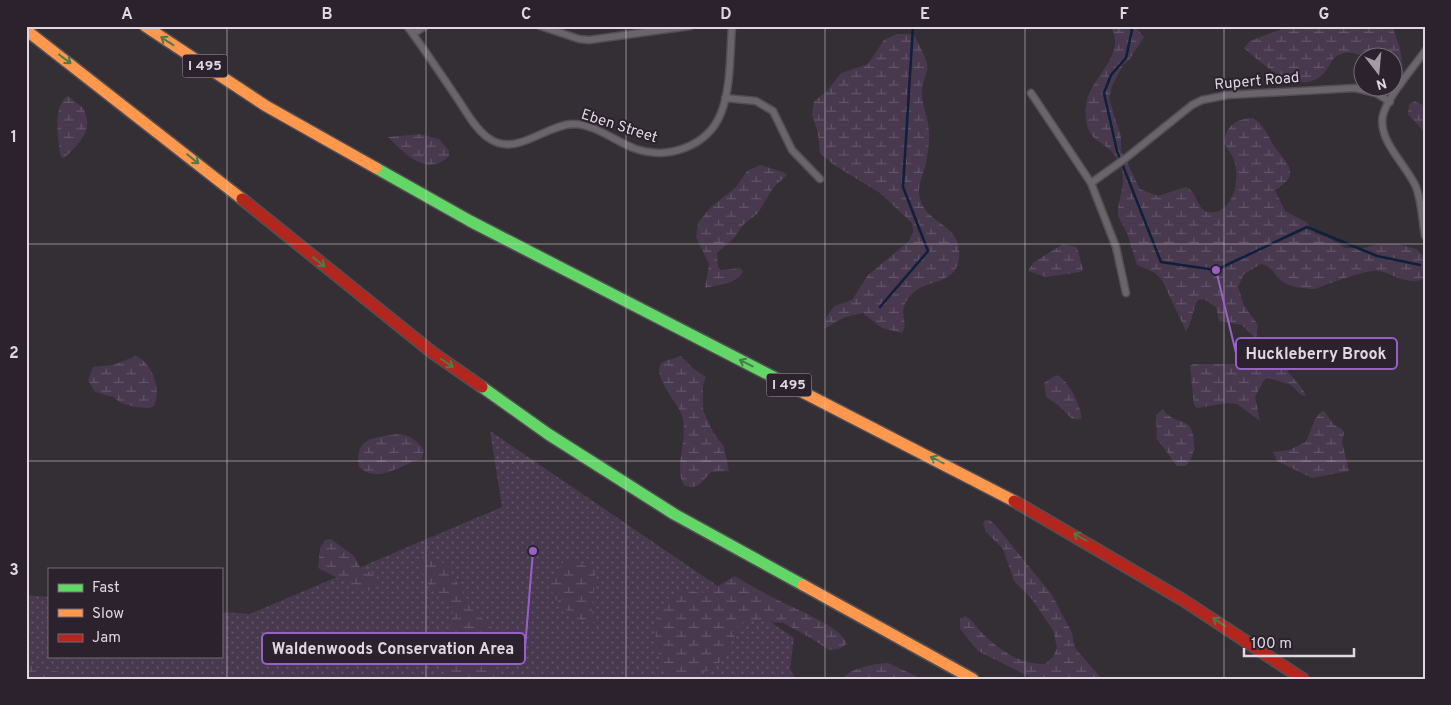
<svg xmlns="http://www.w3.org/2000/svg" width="1451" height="705" font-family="Overpass,sans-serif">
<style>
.green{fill:url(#green-dots)}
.wetland{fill:url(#wetland-marsh)}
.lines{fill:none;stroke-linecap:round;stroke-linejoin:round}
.stream{stroke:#0f1f3c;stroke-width:2.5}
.street-casing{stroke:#524e53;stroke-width:9}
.fast-casing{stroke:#524e53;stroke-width:14}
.slow-casing{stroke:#524e53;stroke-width:14}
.jam-casing{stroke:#524e53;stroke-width:14}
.street{stroke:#69656a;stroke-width:6}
.fast{stroke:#63d668;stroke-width:11}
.slow{stroke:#ff974d;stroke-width:11}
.jam{stroke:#b3261e;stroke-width:11}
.oneway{stroke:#477c4b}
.grid{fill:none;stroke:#ded8e0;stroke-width:1;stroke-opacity:0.55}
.labels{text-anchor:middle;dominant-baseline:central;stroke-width:4;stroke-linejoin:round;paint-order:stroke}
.shield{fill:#2b222e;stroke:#a8a1ab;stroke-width:1}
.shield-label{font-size:14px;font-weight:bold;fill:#ded8e0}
.street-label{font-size:15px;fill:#ded8e0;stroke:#2b222e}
.leader{fill:none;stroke:#9960c9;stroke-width:2}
.callout-dot{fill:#9960c9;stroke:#2b222e;stroke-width:2}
.callout{fill:#2b222e;stroke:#9960c9;stroke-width:2}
.callout-label{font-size:16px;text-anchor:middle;font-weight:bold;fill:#ded8e0}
.neatline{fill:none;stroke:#ded8e0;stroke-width:2}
.grid-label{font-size:16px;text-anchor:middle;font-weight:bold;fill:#ded8e0}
</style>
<defs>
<pattern id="green-dots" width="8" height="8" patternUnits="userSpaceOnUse" patternTransform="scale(1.25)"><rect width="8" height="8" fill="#48394e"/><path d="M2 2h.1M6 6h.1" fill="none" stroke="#625567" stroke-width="1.8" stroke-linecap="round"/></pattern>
<pattern id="wetland-marsh" width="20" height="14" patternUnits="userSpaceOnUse" patternTransform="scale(1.25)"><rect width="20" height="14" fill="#48394e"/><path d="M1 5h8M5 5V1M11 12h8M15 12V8" fill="none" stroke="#625567"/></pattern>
</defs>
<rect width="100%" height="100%" fill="#342f35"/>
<path class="green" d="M 490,431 L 794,638 L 790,668 L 795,679 L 26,679 L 26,595 L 49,597 L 49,656 L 221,656 L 221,612 L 250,614 L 502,507 Z"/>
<path class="wetland" d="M 1110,26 L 1134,26 L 1144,37 L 1129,60 L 1123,65 L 1112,86 L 1109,99 L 1121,136 L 1121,150 L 1140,189 L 1158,196 L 1186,187 C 1198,192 1195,206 1207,212 C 1233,216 1241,180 1234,160 C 1232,154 1227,149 1224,143 C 1226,125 1236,119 1253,118 C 1263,123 1268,136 1274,146 C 1286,163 1303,174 1275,190 L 1285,211 L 1306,222 L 1315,233 L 1329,238 L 1345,248 L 1364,248 L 1378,244 L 1397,244 L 1416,249 L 1425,257 L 1425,277 C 1412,288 1393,274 1380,271 C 1366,269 1329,284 1315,289 C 1305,289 1290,287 1283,282 C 1274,276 1273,266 1261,264 L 1244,274 L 1238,287 L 1244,305 L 1258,325 L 1256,339 L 1242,325 L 1219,321 L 1216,307 L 1204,299 L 1198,300 C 1191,310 1194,321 1186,331 L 1162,280 L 1155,273 L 1137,265 L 1127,233 L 1118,216 C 1117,201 1126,186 1122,170 C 1113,135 1082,152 1086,105 C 1089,77 1129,55 1110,26 Z
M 1290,26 L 1392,26 L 1400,48 L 1405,85 L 1403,89 L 1393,92 L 1389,88 L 1394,88 L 1394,58 C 1385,57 1375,59 1367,57 C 1357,54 1351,51 1341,54 C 1330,58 1331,66 1324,73 C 1300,99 1262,64 1244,48 L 1250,41 Z
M 897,34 L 911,34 L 915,36 C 919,45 925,55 927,64 C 929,72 922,81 922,90 C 921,101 926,112 928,123 C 930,134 929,146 927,157 C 926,169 918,182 919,194 C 923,226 963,221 959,258 C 956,284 930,279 914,292 C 893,311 911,321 902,333 L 882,328 L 863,313 L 845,317 L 824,329 L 826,318 L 834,306 L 852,300 L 868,275 L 909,241 L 913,232 L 912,223 L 880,193 L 834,165 L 820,153 L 818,133 L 812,115 L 814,101 L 826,92 L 841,73 L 868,64 L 884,40 Z
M 68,96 L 83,108 C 95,129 79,145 64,158 L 61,157 C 58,142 52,105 68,96 Z
M 1414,101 L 1425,106 L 1425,133 L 1408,114 L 1409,104 Z
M 420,134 L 439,139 L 449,151 L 449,156 C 427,178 404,153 388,137 Z
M 760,165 L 783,172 L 787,175 L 773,188 L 758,213 L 743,225 L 735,237 L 717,253 L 718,267 L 721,270 L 740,268 L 743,271 C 738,284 718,285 705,288 L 709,264 L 696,237 L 698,223 L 710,208 L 736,187 L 747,171 Z
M 1063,244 L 1077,247 L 1083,270 L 1080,272 L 1046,277 L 1028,271 L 1034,262 Z
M 1275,355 L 1283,360 C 1287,377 1302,383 1306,396 L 1301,395 L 1291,385 L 1268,378 L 1264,380 L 1255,397 L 1260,421 L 1237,404 L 1227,403 L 1197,408 L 1194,405 L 1190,366 L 1193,364 L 1247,364 Z
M 136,356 C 152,363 162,389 154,406 L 149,408 L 135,407 L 121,403 L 113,397 L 95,392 L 88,380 L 93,367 L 113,365 Z
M 681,356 L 694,369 L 706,377 L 703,385 L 703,410 L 713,432 L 724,447 L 729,471 L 711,472 C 703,480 697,492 684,485 C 673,469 690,434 681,413 C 676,401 651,375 662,362 Z
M 1056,375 C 1067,377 1083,409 1081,419 L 1072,419 L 1058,405 L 1046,397 L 1044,383 Z
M 1163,409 C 1173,427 1194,413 1194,444 C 1194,453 1192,458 1186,466 L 1177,466 L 1157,439 L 1156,415 Z
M 1322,411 L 1325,412 L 1333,424 L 1342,429 L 1344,433 L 1342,442 L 1349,471 L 1312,478 L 1277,461 L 1273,452 L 1289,450 L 1306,442 L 1315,419 Z
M 397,434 C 411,435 416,440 424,450 L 422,459 C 401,464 378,485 359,467 C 354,437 374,438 397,434 Z
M 985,520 L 990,520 L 997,527 L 1052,595 L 1072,633 L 1075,648 L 1102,679 L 1030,677 L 978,651 L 960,629 L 960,619 L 965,616 C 973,620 976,627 982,633 C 999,650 1021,665 1045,664 L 1053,657 L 1057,648 L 1053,630 L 1031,598 L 1014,581 L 1003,549 L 986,532 L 983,523 Z
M 331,539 L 354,556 L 361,569 L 375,574 L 377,578 C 376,585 372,589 365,592 L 361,590 L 318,568 L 320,548 L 325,540 Z
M 425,556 L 435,558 L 448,566 L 471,608 L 495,631 L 498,641 L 492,669 L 495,679 L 445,679 C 441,657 456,617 452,606 C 449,598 440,596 434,591 C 429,587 419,569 417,561 Z
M 565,559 L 569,559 C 579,566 588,564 596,570 L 592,608 L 593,624 C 577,622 550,601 550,583 Z
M 735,576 C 748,584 762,592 776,599 C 792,608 842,626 847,644 L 839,649 L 829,650 L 809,637 L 783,623 L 749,620 L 741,624 L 723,658 L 714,669 L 681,678 C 675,675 666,672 663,665 C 654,649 652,620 663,605 C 669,596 678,592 688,589 C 708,600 717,584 735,576 Z
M 26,660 L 32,667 L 66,673 L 69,679 L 26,679 Z
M 888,663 L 922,679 L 843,679 C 849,668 876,663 888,663 Z"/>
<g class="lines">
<path class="stream" d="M 1128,26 L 1132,30 L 1126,58 L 1111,75 L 1104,93 L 1117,151 L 1161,262 L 1216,270 L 1307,227 L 1377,256 L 1420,265
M 880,307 L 928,251 L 903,187 L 913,26"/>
<g class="street-casing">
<path id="street" d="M 407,26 C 425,50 442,76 459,101 C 467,113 475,128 487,137 C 515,159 544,125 573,124 C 595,124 616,142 636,149 C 669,160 708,146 721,113 C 731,89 730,52 732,26
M 540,26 L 579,39 L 589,40 L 690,26
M 413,34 L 425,26
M 1425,51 C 1413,68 1388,96 1383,115 C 1377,141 1407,165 1416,187 C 1422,202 1422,220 1425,236
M 1031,93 L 1091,183 L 1116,247 L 1126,293
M 725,98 L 756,101 L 773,111 L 792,150 L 820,179
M 1091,183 L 1126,158 L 1192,105 L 1202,100 L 1228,95 L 1355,88 L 1376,93 L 1390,102"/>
</g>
<g class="fast-casing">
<path id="fast" d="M 376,168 L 470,221 L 785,383
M 482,387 L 548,434 L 674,514 L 803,585"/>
</g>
<g class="slow-casing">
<path id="slow" d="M 145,26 L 266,106 L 376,168
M 26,30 L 242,199
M 785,383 L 1014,501
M 803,585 L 973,679"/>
</g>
<g class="jam-casing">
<path id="jam" d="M 242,199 L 433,353 L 482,387
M 1014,501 L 1183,600 L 1303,679"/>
</g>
<use href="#street" class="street"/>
<use href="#fast" class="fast"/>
<use href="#slow" class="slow"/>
<use href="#jam" class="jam"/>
</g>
<defs><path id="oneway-shaft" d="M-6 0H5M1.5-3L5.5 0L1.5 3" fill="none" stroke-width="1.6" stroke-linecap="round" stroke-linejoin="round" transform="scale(1.25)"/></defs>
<g class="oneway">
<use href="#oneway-shaft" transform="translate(167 41) rotate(-147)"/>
<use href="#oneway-shaft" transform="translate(65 59) rotate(37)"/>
<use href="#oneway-shaft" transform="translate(193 159) rotate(39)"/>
<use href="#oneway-shaft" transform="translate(319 262) rotate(39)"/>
<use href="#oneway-shaft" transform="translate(447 363) rotate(35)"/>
<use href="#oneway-shaft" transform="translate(746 363) rotate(-153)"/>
<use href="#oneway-shaft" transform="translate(937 460) rotate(-153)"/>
<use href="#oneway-shaft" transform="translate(1080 537) rotate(-150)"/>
<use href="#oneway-shaft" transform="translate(1219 622) rotate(-147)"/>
</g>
<path class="grid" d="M 227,26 L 227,679M 426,26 L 426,679M 626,26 L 626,679M 825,26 L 825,679M 1025,26 L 1025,679M 1224,26 L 1224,679M 26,244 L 1425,244M 26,461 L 1425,461"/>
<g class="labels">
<g class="shield">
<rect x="182.5" y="54.5" width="45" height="23" rx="4"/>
<rect x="766.5" y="373.5" width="45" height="23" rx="4"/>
</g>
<g class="shield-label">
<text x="205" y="66">I 495</text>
<text x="789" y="385">I 495</text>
</g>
<g class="street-label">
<text transform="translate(1257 82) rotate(-5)">Rupert Road</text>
<text transform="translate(619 127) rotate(18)">Eben Street</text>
</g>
</g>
<path class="leader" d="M1216 270L1236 353M533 551L525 648"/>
<g class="callout-dot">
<circle cx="1216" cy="270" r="5"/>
<circle cx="533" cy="551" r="5"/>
</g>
<g class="callout">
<rect x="1236" y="338" width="161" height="31" rx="5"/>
<rect x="262" y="633" width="263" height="31" rx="5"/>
</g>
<g class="callout-label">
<text x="1316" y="359">Huckleberry Brook</text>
<text x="393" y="654">Waldenwoods Conservation Area</text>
</g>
<rect width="1451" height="705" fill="none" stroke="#2b222e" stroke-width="55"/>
<rect x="48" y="568" width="175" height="90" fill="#2b222e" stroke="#736b75"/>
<rect x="58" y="584" width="25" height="8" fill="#63d668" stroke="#736b75"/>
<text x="92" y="592" font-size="15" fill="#ded8e0">Fast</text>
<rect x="58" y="609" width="25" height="8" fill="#ff974d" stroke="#736b75"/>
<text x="92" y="618" font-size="15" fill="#ded8e0">Slow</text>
<rect x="58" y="634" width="25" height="8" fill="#b3261e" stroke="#736b75"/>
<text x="92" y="642" font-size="15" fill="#ded8e0">Jam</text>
<g transform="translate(1378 72) rotate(164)"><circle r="24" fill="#2b222e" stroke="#736b75"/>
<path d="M0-4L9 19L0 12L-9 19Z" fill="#a29da4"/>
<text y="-8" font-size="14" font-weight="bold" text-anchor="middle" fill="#ded8e0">N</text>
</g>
<path d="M1244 648v8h110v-8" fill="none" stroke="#ded8e0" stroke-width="2.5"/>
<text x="1251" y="648" font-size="15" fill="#ded8e0" stroke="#2b222e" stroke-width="4" paint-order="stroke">100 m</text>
<rect x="28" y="28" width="1396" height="650" class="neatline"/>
<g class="grid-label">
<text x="127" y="19">A</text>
<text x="327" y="19">B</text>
<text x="526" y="19">C</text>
<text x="726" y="19">D</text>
<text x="925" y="19">E</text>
<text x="1124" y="19">F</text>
<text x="1324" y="19">G</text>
<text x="14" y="142">1</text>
<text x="14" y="358">2</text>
<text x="14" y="575">3</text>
</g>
</svg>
